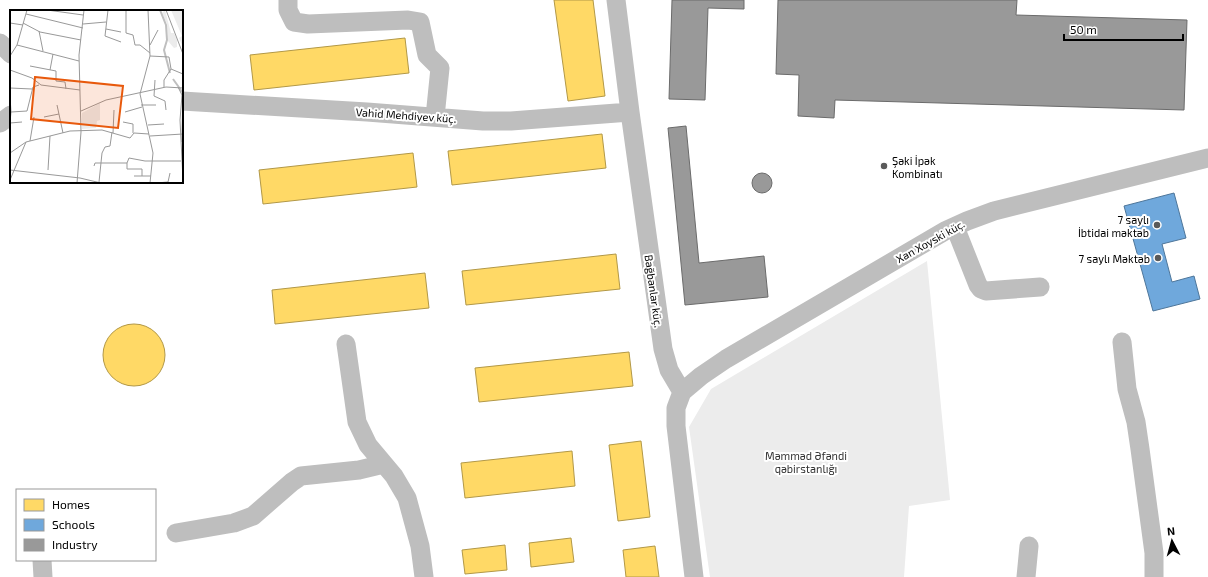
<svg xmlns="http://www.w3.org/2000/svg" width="1208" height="577" font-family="'Exo 2',sans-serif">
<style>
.green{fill:#ececec}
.homes{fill:#ffd966;stroke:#b29847}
.schools{fill:#6fa8dc;stroke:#4e769a}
.industry{fill:#999;stroke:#6b6b6b}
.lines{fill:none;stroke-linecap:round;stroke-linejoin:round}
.minor{stroke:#bebebe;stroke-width:19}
.poi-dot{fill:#595959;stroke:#fff;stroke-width:1.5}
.labels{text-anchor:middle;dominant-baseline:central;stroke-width:4;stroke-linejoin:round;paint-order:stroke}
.street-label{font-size:11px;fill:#000;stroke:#fff}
.poi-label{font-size:11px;fill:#000;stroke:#fff;text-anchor:end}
.park-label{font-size:11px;fill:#333;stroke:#fff}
.inset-river{fill:none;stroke:#bfbfbf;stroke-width:2}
.inset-road{fill:none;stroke:#999;stroke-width:1}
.view{fill:#e8590c;fill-opacity:0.15;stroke:#e8590c;stroke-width:2}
.inset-edge{fill:none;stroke:#000;stroke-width:2}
</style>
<rect width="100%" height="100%" fill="#fff"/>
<path class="green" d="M 927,261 L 950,500 L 909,506 L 904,577 L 710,577 L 689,427 L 711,389 Z"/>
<path class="homes" d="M 554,0 L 593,0 L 605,96 L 568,101 Z
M 405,38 L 409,73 L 254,90 L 250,55 Z
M 602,134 L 606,168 L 452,185 L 448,151 Z
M 413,153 L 417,187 L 263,204 L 259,170 Z
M 616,254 L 620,289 L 466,305 L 462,271 Z
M 425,273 L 429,308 L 275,324 L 272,290 Z
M103 355a31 31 0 1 1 62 0a31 31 0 1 1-62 0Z
M 629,352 L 633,386 L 479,402 L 475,368 Z
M 641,441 L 650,517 L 618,521 L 609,445 Z
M 572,451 L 575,486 L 465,498 L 461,463 Z
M 571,538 L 574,562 L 531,567 L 529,543 Z
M 505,545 L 507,570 L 465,574 L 462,550 Z
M 655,546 L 659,577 L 626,577 L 623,550 Z"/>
<path class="schools" d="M 1174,193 L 1186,238 L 1162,244 L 1172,282 L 1194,276 L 1200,299 L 1153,311 L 1124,206 Z"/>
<path class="industry" d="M 672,0 L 744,0 L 744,9 L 708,8 L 705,100 L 669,99 Z
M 778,0 L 1017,0 L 1016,15 L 1187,20 L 1184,110 L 835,100 L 834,118 L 798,116 L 799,75 L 776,74 Z
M 686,126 L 699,263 L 764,256 L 768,297 L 685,305 L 668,128 Z
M752 183a10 10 0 1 1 20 0a10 10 0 1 1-20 0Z"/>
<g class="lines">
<path class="minor" d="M 288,0 L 288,10 L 294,22 L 308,24 L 408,20 L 420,22 L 427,55 L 440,68 L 435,117
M 616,0 L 630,112 L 663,349 L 669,370 L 682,392 L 676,408 L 676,426 L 694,577
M 0,43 L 11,54
M 182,101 L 367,112 L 483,121 L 511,121 L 630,112
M 0,123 L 11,115
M 955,227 L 978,285 L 981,289 L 986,291 L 1040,287
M 1122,342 L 1127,389 L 1136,422 L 1140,449 L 1154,553 L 1154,577
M 346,344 L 357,422 L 368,445 L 394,476 L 407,498 L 420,546 L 424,577
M 682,392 L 701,376 L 726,359 L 945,231 L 967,221 L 994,211 L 1208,158
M 176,533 L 234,523 L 253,516 L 292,482 L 301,476 L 359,470 L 384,464
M 42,560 L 43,577
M 1026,577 L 1029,546"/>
</g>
<g class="poi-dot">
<circle cx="884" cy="166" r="4"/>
<circle cx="1157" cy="225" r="4"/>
<circle cx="1158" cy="258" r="4"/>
</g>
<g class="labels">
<g class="street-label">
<text transform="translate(406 115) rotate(4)">Vahid Mehdiyev küç.</text>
<text transform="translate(930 241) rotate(-29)">Xan Xoyski küç.</text>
<text transform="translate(654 291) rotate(82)">Bağbanlar küç.</text>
</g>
<g class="poi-label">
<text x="892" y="160" text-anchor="start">Şəki İpək<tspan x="892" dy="13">Kombinatı</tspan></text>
<text x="1149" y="219">7 saylı<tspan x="1149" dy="13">İbtidai məktəb</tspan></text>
<text x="1150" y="258">7 saylı Məktəb</text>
</g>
<g class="park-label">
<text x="806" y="455">Məmməd Əfəndi<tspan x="806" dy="13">qəbirstanlığı</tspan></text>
</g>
</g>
<g transform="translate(10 10)">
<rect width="173" height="173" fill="#fff"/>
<path d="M 155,0 L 161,23 L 164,23 L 167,30 L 167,37 L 164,38 L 158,31 L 157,14 L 152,3 ZM 161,0 L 173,0 L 173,37 L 169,28 L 172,26 ZM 90,93 L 90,110 L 87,111 L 86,118 L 72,119 L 72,103 Z" fill="#ececec"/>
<path class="inset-river" d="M 150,0 L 156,15 L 157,30 L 154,40 L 160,63M 163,69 L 173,83M 172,132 L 173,101"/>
<path class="inset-road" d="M 37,0 L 73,5M 98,0 L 95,26 L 111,32M 116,0 L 116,23 L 123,25 L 125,35 L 130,35 L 140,43M 138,0 L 140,46 L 130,84 L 143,143 L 140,173M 156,0 L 173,44M 16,4 L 73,18M 0,13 L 13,15M 13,13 L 30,22 L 71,30M 73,14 L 96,12M 96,19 L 111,22M 29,21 L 33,41M 7,35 L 69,51M 140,35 L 148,20M 0,46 L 7,35 L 17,0M 140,46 L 159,47 L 161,59M 20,56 L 46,61 L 46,71 L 55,72 L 56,79M 0,60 L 22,68 L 31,75 L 70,80M 40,60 L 43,44M 145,70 L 144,86 L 155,91 L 156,100M 154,77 L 154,70 L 161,59 L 173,64M 168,77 L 172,85 L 170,110 L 173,170M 0,78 L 22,79M 0,87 L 1,102M 47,95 L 53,123M 131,95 L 146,95M 71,101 L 96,90 L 156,77 L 173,78M 115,102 L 132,97M 34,107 L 49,104M 0,112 L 1,102 L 17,101 L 23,77 L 29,75M 113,112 L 123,114 L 123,123M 0,113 L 12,112M 138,115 L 154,114M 103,123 L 104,100M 140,126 L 173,124M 20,131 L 24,107M 0,143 L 16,132 L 60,121 L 92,120 L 120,128 L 124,123 L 139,124M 117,153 L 117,159 L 132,159 L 132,166M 84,156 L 85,153 L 117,153 L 119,148 L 135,151 L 171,151M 0,160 L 70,168 L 91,173M 38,160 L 40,126M 124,166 L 141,166M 0,170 L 16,132M 89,172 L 92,143 L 95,137 L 100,136 L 102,122M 67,173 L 71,122 L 69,45 L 74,0M 146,173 L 158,172 L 160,163"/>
<path class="view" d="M 25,67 L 113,76 L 108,118 L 21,109 Z"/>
<rect width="173" height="173" class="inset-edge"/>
</g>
<rect x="16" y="489" width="140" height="72" fill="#ffffff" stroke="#999999"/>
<rect x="24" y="499" width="20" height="12" fill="#ffd966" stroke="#999999"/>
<text x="52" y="509" font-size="12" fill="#000000">Homes</text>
<rect x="24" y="519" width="20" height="12" fill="#6fa8dc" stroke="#999999"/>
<text x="52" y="529" font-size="12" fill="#000000">Schools</text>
<rect x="24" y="539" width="20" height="12" fill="#999999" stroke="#999999"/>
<text x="52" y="549" font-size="12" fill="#000000">Industry</text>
<g transform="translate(1172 541) rotate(354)" stroke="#ffffff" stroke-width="3" paint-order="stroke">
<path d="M0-3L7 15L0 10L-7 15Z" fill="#000000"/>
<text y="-6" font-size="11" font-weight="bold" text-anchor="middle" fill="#000000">N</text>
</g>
<path d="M1064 34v6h119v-6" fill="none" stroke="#000000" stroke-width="2"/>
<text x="1070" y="34" font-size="12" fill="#000000" stroke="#ffffff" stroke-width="3" paint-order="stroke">50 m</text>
</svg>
